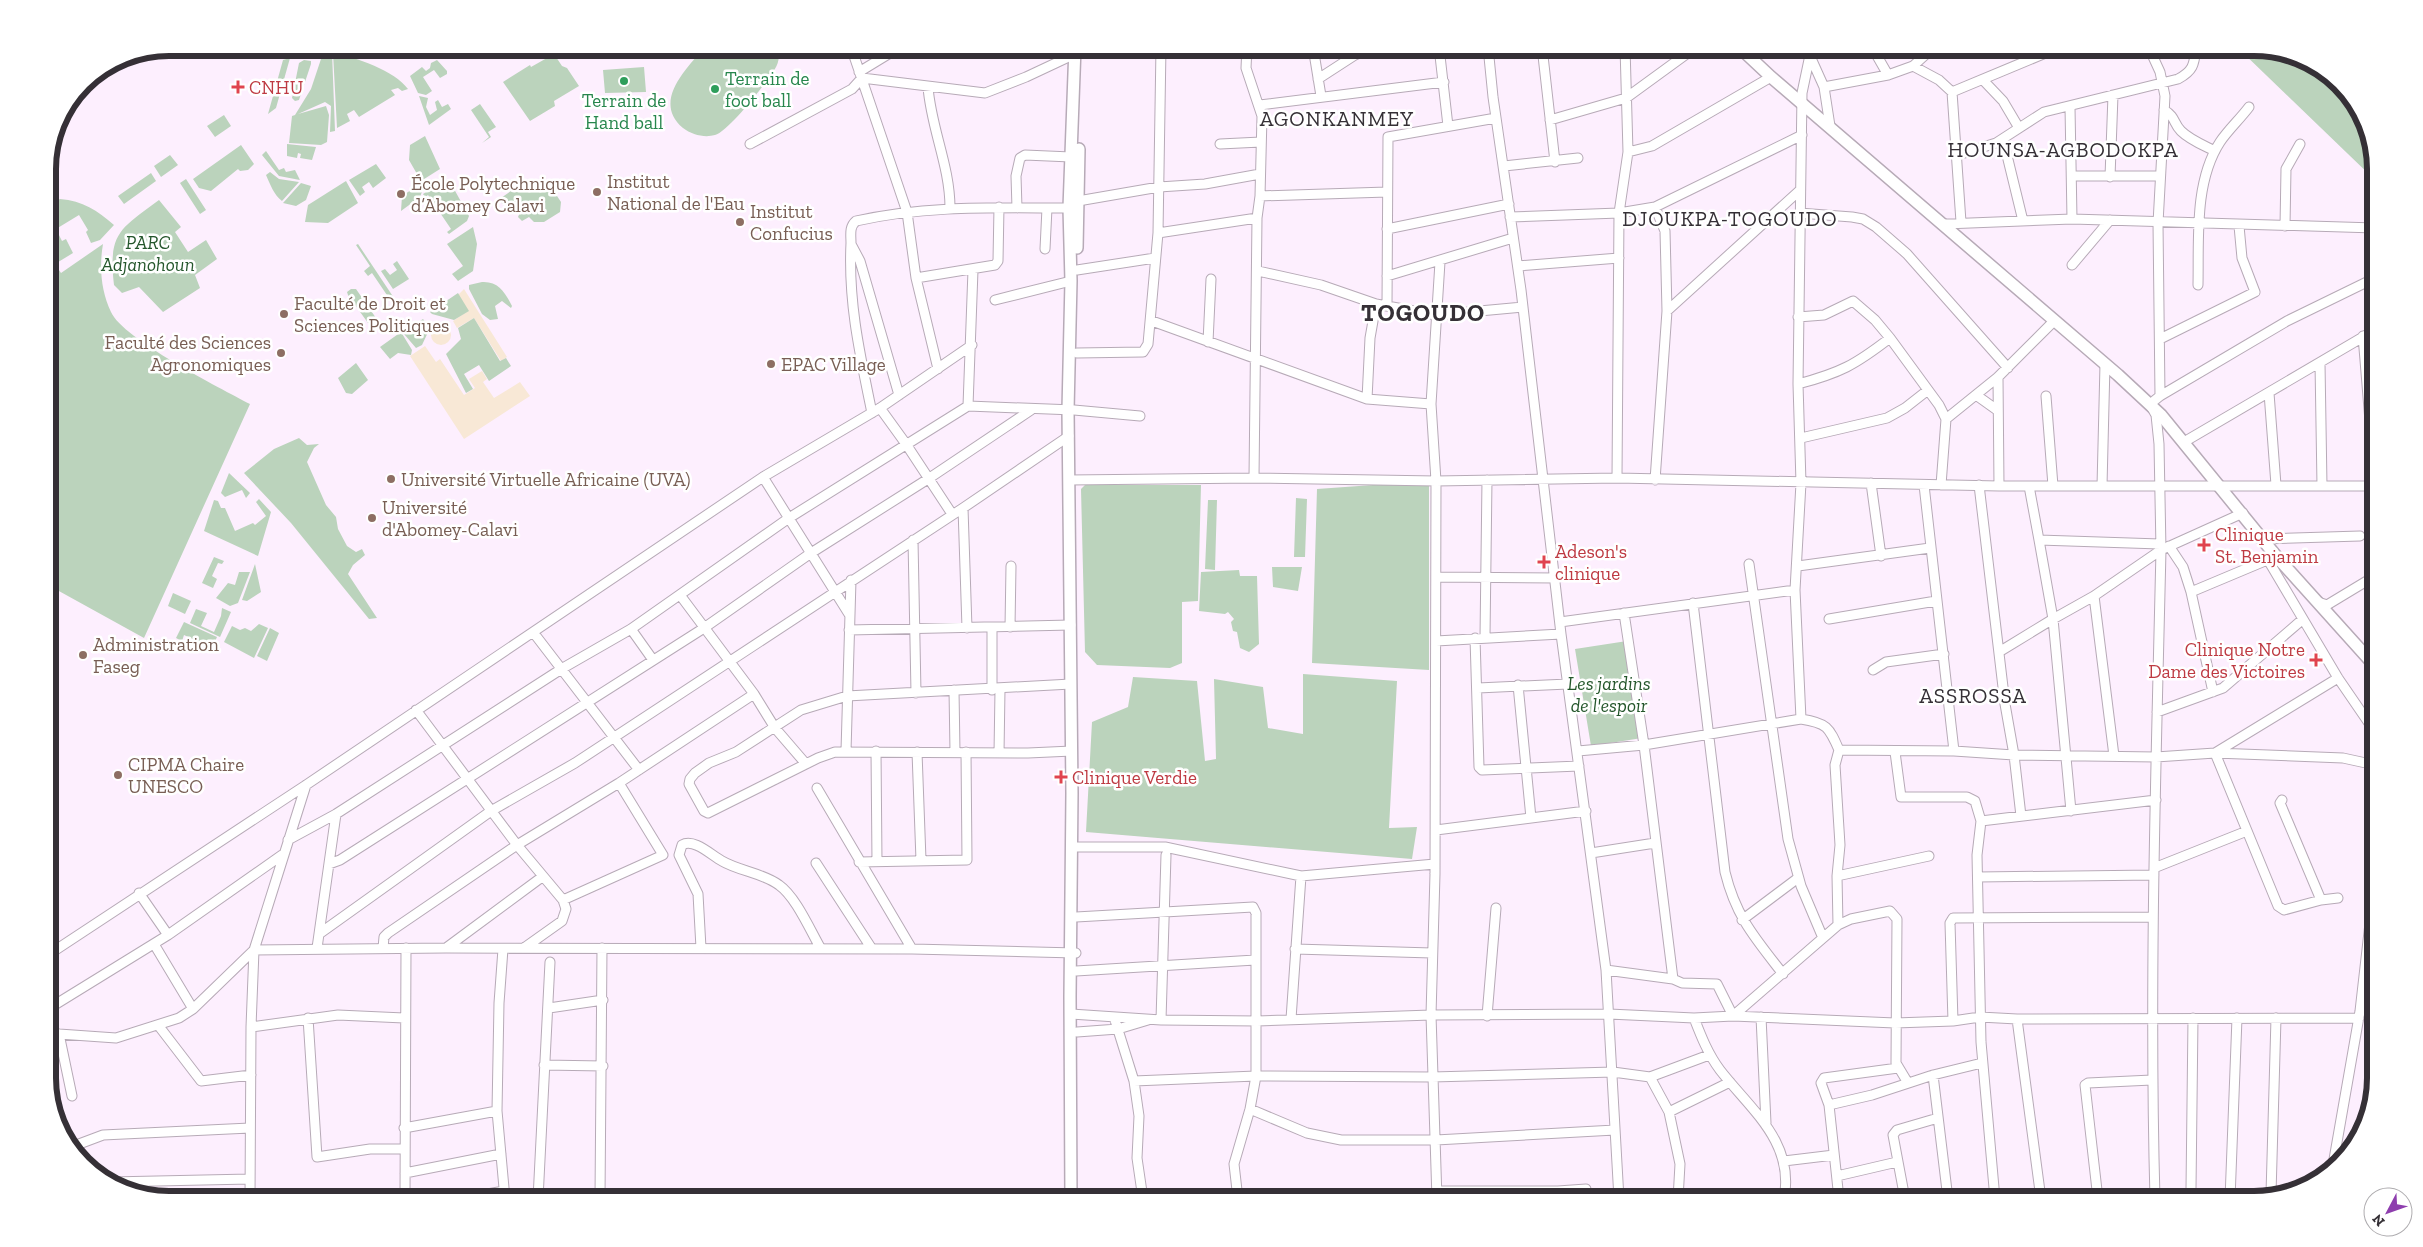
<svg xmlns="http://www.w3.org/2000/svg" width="2423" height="1247" font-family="'Zilla Slab',serif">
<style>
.industrial{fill:#f8e8d6}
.green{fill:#bbd3bc}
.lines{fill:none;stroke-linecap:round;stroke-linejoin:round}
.minor-casing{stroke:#b7aab7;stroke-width:11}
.major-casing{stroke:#b7aab7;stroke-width:14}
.minor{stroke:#fff;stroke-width:9}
.major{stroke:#fff;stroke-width:11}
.leisure-dot{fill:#2e9e5b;stroke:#fff;stroke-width:2}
.health-dot{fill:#e0444e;stroke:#fff;stroke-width:2}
.education-dot{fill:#8d6e63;stroke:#fff;stroke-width:2}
.labels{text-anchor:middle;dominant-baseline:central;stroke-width:5;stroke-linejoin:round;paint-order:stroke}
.leisure-label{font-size:19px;fill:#27864d;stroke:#fff;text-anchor:start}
.health-label{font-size:19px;fill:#be3a42;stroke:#fff;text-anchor:start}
.education-label{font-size:19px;fill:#785e54;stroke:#fff;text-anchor:start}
.park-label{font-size:19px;font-style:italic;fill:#24562b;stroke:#fff}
.quarter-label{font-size:21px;letter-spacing:1px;fill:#353036;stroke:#fff}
.district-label{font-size:24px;font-weight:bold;letter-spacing:1px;fill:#353036;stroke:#fff}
.rim{fill:none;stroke:#353036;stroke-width:6}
</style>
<rect width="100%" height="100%" fill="#fdeffe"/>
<path class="industrial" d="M 464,289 L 507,357 L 501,361 L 474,318 L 457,328 L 453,321 L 468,311 L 458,295 Z
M431 335a10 10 0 1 1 20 0a10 10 0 1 1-20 0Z
M 425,346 L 436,362 L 440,359 L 464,395 L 475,388 L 469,379 L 482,371 L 487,379 L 483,382 L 494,398 L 520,382 L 530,396 L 464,439 L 410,356 Z"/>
<path class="green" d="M 704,48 L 780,49 C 779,55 779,62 776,67 C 768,81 729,131 715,135 C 705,138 692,135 683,128 C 652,102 686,69 704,48 Z
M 2238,48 L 2253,48 L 2308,60 L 2355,102 L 2375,162 L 2375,180 Z
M 329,51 L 332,52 L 335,131 L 330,132 L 331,106 L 325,102 L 298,114 L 326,106 L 329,115 L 327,142 L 321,145 L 289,143 L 292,116 L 295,115 L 311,89 L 321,59 Z
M 333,53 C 356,57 395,71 408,89 L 402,91 L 398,88 L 391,90 L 395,95 L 359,117 L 354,110 L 347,114 L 350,121 L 337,128 Z
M 554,54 L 562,66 L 567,68 L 579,86 L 554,101 L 555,106 L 530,121 L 503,82 L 530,65 L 531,67 Z
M 290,58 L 276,108 L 268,114 L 283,60 Z
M 304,60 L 311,61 L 311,64 L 299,100 L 295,101 L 292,98 L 299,63 Z
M 437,60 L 447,71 L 447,74 L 440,78 L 434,70 L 423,77 L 432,91 L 426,95 L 418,93 L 410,76 L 422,67 L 426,71 L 430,68 L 431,63 Z
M 644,67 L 646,92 L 605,93 L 603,70 Z
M 419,96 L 428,98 L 426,107 L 430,115 L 437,110 L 435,102 L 438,100 L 442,107 L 448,104 L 451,109 L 429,125 Z
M 480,104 L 496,127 L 488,132 L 491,137 L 482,143 L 489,137 L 471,110 Z
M 224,115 L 231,126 L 215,137 L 207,126 Z
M 425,136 L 440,169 L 421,181 L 409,160 L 410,145 Z
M 287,144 L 316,147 L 312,160 L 300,158 L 301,154 L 298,153 L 297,158 L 287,156 Z
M 241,145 L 254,164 L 248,170 L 240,171 L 238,169 L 211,191 L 199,188 L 193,179 Z
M 266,151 L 279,170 L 284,168 L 286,172 L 295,170 L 300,180 L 279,176 L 262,155 Z
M 170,155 L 178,165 L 161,177 L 154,166 Z
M 376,164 L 386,178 L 373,188 L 369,182 L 362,187 L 365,192 L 360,196 L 349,180 Z
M 270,172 L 279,179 L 299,182 L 282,201 C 274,195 270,184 266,175 Z
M 151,173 L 156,181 L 124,204 L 118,196 Z
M 186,179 L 206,210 L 200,214 L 180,183 Z
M 446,180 L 449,180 L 469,216 L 467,221 L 449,234 L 447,232 L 451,229 L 428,195 L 425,197 L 423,194 Z
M 346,181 L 358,203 L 328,223 L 305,222 L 308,205 Z
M 524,182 L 534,187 L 553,190 L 561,202 L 560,212 L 544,222 L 534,222 L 529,217 L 522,221 L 518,217 L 521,210 L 516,203 L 510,202 L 504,205 L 498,200 Z
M 301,183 L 311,186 L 306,200 L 296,206 L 283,203 Z
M 420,184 L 423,189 L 420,197 L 401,211 L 402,196 Z
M 60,199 C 83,201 97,210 114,225 L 100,240 L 91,243 L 86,232 L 88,230 L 79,215 L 56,229 L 62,241 L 66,239 L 73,253 L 55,264 L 61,273 L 103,244 C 99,267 101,291 111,312 C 123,339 220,388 250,404 L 144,638 L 48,585 L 48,205 Z
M 159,200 L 181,227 L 175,232 L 188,252 L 206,240 L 217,259 L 195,275 L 200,288 L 163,312 L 139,287 L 122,293 L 114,285 C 108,233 120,229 159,200 Z
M 473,227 L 477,244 L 473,271 L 458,281 L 452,274 L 463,266 L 447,244 Z
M 358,244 L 396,301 L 393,304 L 372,273 L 368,276 L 364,271 L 370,266 L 356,245 Z
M 397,261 L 409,279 L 393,289 L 381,271 L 385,269 L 390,275 L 397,270 L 393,264 Z
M 482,282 C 498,281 505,292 512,306 L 511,308 L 502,301 L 495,306 L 498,319 L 490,320 L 482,314 L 469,289 L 469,285 Z
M 351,289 L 356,289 L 376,318 L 368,323 L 348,295 L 347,292 Z
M 458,293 L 469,311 L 454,320 L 432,314 L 430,312 Z
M 474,318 L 500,361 L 506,358 L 511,366 L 489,381 L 479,365 L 464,374 L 473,389 L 466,393 L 446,354 L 461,339 L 458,328 Z
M 423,319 L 430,328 L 422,345 L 416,348 L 404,334 L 406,330 Z
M 401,332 L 412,350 L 411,355 L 398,353 L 390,359 L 380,347 Z
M 356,363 L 368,380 L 352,394 L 346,393 L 338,378 Z
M 299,438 L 307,445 L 319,444 L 314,448 L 307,462 L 326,505 L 336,517 L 338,529 L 347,546 L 356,552 L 362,549 L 365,555 L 353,565 L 348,574 L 377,618 L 369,619 L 291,523 L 244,473 L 274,449 Z
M 229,473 L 250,493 L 246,498 L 242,490 L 225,497 L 221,493 Z
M 1429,481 L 1429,670 L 1312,663 L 1317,489 Z
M 1085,485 L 1201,485 L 1198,601 L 1182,602 L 1182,663 L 1170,668 L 1097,665 L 1085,652 L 1081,489 Z
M 1296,498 L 1307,499 L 1305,557 L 1294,557 Z
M 259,499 L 271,512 L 258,556 L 204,531 L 214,500 L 218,501 L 221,508 L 225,508 L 235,531 L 253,523 L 255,525 L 266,516 L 256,502 Z
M 1208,500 L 1217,500 L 1215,570 L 1205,569 Z
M 214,557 L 224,561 L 222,564 L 218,563 L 212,576 L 217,579 L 213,588 L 202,583 Z
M 255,564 L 261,592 L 247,601 L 242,600 Z
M 1272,567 L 1302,567 L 1298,591 L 1273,587 Z
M 1239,570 L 1240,576 L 1257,576 L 1259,644 L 1249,652 L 1240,648 L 1237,632 L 1233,631 L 1231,622 L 1234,619 L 1228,612 L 1225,614 L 1199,611 L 1201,572 Z
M 239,572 L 250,572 L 238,603 L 230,606 L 216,598 L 228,583 L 235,585 Z
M 173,593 L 191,601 L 185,614 L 168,606 Z
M 222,608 L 231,612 L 220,637 L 190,623 L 196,609 L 207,613 L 201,626 L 214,632 L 221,616 Z
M 184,622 L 217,637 L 212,648 L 184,635 L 182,641 L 176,638 Z
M 259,624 L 268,628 L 254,658 L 224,642 L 232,626 L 240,630 L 245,628 L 251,631 Z
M 270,628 L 279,633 L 267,661 L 257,656 Z
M 1627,641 L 1642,738 L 1591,746 L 1575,649 Z
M 1303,674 L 1397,681 L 1389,828 L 1417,827 L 1412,859 L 1086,832 L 1092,722 L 1128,707 L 1133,677 L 1197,681 L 1205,761 L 1216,759 L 1214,679 L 1263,687 L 1268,728 L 1303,734 Z"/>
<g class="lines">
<g class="minor-casing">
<path id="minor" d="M 851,47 L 907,212 L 916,278 L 938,369
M 1247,47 L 1246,68 L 1262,116 L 1260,196 L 1257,218 L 1254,478
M 1313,47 L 1321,96
M 1439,47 L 1448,126
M 1488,47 L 1493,97 L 1521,290 L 1561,634 L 1606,970 L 1619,1199
M 1542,47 L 1555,162
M 1806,47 L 1824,87 L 1830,126
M 1872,47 L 1888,75
M 2149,48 L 2160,72 L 2165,96 L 2158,223 L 2160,396
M 1810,55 L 1802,93 L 1798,384 L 1801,483 L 1795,590 L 1801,719 C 1827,723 1829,727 1839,750 L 1835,765 L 1840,845 L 1837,876 L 1838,925
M 1913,66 L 1939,80 L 1952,92 L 1961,222
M 859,72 L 900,47
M 1318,79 L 1355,55 L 1373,47
M 1983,80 L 2003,101 L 2019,128
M 928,87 C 931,128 950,166 950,208
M 1824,87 L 1888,75 L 1913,66 L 1934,47
M 1952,92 L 2060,47
M 1260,105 L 1444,82
M 2070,107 L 2072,219
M 2164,110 C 2176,117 2173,123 2181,131 C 2190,140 2203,145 2215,151
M 1550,120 L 1626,98 L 1696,47
M 2003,139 L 2023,221
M 750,144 L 852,89 L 862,78 L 985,93 L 1026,77 L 1075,54
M 1220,144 L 1261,142
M 1628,152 L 1652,146 L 1771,77
M 1958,155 L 1996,143 L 2044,112 L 2178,79 C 2193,71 2194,65 2196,49
M 1504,166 L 1578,158
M 2072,176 L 2160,176
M 2110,177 L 2113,95
M 1260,196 L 1387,192
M 1017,208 L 1016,176 L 1020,158 L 1025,155 L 1071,157
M 1799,213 L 1852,217 L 1863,219 L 1876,227 L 1907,254 L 2008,368
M 1510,217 L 1619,213 L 1655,207 L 1802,135
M 1945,224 L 2072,219 L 2375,228
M 2285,226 L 2286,169 L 2300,144
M 1387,229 L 1509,204
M 1158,233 L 1257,218
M 851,244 L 860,261 L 899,395
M 1045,249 L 1047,208
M 2072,265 L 2110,220
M 1518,266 L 1619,258
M 1077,270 L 1155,258
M 1258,271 L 1321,285 L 1376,304 L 1436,315 L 1523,307
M 1387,276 L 1513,238
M 916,278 L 995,265 L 998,261 L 999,207
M 2198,285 C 2199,239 2194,182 2220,142 C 2228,130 2240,119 2249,107
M 995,300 L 1071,281
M 1387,306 L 1388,137 L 1496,118
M 1667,311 L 1799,191
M 1798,317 L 1824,315 L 1853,301 L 1875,320 L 1890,338 L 1939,405 L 1946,419 L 1941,485
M 1152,321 L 1367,399 L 1431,404
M 2363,336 L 2375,482
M 2160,339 L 2255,292 L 2242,258 L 2239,226
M 1208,342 L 1211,279
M 1077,353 L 1143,352 L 1148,344 L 1158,233 L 1161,47
M 2320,363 L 2322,486
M 1998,377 L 1999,486
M 1798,384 C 1840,373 1855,365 1890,338
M 2269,393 L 2276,485
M 1976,395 L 1997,410
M 2046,396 L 2053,486
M 1367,399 L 1370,338 L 1376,304
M 968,406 L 973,270
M 880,408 L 906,444 L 952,514
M 872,413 C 860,355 848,302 851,243 C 851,235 849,227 856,221 C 926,205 997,208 1069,208 L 1078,201 L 1159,187 L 1205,184 L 1260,174
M 1946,419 L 1998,377 L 2054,321
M 1801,438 L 1887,418 L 1905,408 L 1928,390
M 2184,442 L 2375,330
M 763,477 L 849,614
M 1617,478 L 1619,213 L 1628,152 L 1625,47
M 1069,480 L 1254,478 L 1436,481 L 1617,478 L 1999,486 L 2375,486
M 1655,480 L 1667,311 L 1665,231 L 1655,207
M 1871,483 L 1881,556
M 1924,485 L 1954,751
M 1979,485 L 2005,704 L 2014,755 L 2021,816
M 2029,486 L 2039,540 L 2160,544
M 2102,486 L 2105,364
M 963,508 L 967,628
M 2243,513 L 2161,550 L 2159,444 L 2156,415 L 2150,404 L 2160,396 L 2287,321 L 2375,278
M 2263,539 L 2360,536
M 913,540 L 916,693
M 2039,540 L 2053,619 L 2094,596
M 2169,546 L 2183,567 L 2191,592 L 2272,558
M 2268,560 L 2338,678 L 2375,732
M 1749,564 L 1788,839 L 1801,886 L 1823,938
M 1798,566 L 1930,548
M 1437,577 L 1556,578
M 2191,592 L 2213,692
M 680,595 L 754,694 L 775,728 L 806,764
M 2318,602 L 2327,605 L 2375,576
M 1693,603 L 1725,872 C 1736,917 1755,938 1783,974
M 1624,613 L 1644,745 L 1673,979
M 1829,619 L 1936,601
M 1560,622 L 1795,590
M 992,627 L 992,690
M 1010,627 L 1011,566
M 631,629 L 653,660
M 849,630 L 1071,625
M 533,632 L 639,770
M 1485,637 L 1487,480
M 1475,638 L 1479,767 L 1482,770 L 1579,766
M 1436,641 L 1561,634
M 1999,652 L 2053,619 L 2071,811
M 1873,670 L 1886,662 L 1944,654
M 1071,684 L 847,696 L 801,710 L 736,752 L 709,763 L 695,773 L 690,779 L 689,784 L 704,811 L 708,813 L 818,758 L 835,752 L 1028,753 L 1072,751
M 1518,685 L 1531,818
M 1478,688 L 1568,684
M 954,690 L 955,752
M 416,710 L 517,845 L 563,900 L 566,909 L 562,921 L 524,948
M 2157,712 L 2223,688 L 2303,619
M 1839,750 L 1954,751 L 2014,755 L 2156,757 L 2215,753 L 2343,758 L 2375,765
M 846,751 L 851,580
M 876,751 L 877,861
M 1578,751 L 1644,745 L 1801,719
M 917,752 L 921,860
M 1895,752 L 1901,797 L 1967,797 L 1975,801 L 1981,821
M 999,753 L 1000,690
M 2114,756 L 2094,596 L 2161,550 C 2156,766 2149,983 2155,1199
M 817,788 L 912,949
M 2282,800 L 2280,803 L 2321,900
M 1436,830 L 1586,811
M 288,840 L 336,814 L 563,668 L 631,629 L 789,518 L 968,406 L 1074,410 L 1140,416
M 1072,847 L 1165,847 L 1301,876 L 1435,864
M 1591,853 L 1655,843
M 859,862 L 967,860 L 966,752
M 816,863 L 872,949
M 329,864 L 340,860 L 704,628 L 811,553 L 928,479 L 1031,410
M 2154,868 L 2247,831
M 1837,876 L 1929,856
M 1978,877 L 2154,875
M 139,893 L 168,935
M 2338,898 L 2321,900 L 2284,910 L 2278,906 L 2215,753 L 2338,678
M 563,900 L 663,855 L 619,783
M 1076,917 L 1253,907 L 1256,913 L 1256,1076 L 1250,1109 L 1234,1164 L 1238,1199
M 1742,920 L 1798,878
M 319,934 L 491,811 L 575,763 L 963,508 L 1069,436
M 154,944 L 193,1009
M 317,948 L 336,814
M 383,948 L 384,937 L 388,933 L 517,845 L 619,783 L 754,694
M 446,948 L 542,877
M 701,948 L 698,894 L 679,855 L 682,845 C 694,838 711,855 722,861 C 739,871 763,873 779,885 C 796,897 810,930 821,949
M 503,949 L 499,1003 L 497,1111 L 505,1199
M 1295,949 L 1432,953
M 48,955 L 306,785 L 763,477 L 880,408 L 972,345
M 1606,970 L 1673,979 L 1682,983 L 1717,984 L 1733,1016
M 1076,971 L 1255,960
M 549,1008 L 603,1000
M 48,1009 L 168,935 L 282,855
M 2360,1011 L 2375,1011
M 1071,1014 L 1161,1020 L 1257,1021 L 1431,1015 L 1609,1014 L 1694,1018 L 1733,1016 L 1895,1023 L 1953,1021 L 1980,1017 L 2017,1019 L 2359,1018
M 1487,1016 L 1496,908
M 1733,1016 L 1838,925 L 1851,919 L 1890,911 L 1897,919 L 1896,1063 L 1908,1083
M 1114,1017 L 1134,1081 L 1139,1116 L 1137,1158 L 1143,1199
M 1761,1017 L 1766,1123
M 308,1018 L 317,1157 L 370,1149 L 404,1149
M 1694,1018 C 1701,1036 1708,1054 1720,1070 C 1751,1110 1795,1142 1784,1199
M 1291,1019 L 1301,876
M 2017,1019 L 2041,1199
M 1161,1020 L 1166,855
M 1953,1021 L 1950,923 L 1953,918 L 2153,917
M 158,1025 L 201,1081 L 251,1075
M 251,1027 L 338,1015 L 404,1018
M 48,1031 L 59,1034 L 116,1038 L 179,1018 L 193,1009 L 254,950 L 446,948 L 912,949 L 1076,953
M 1077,1032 L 1118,1029 L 1148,1020
M 59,1034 L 72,1096
M 544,1065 L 603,1066
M 1933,1075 L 1948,1199
M 1650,1077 L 1669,1112 L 1680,1164 L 1678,1199
M 1134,1081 L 1256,1076 L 1432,1077 L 1613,1072 L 1650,1077 L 1709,1055
M 1829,1105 L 1872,1095 L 1933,1075 L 1982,1063
M 1250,1109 L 1307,1133 L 1341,1140 L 1436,1140 L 1615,1130
M 1669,1112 L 1730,1082
M 404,1128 L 497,1111
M 71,1147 L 103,1135 L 250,1128
M 1784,1161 L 1834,1155
M 2333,1165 L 2360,1011 L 2375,879
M 405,1173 L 501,1154
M 1837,1176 L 1897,1162
M 110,1182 L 250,1179
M 2191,1189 L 2193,1018
M 1437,1191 L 1558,1191 L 1586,1189
M 2271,1194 L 2276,1018
M 250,1199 L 251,1027 L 254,950 L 306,785
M 365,1199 L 405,1196
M 405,1199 L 406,948
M 460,1199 L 504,1191
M 538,1199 L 550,962
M 600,1199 L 602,948
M 1437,1199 L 1431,1015 L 1435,874 L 1436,481 L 1431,404 L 1440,262
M 1839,1199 L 1829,1105 L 1821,1083 L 1824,1078 L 1898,1068
M 1905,1199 L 1893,1135 L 1897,1130 L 1938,1118
M 1995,1199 L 1981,1042 L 1977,855 L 1981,821 L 2156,800
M 2098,1199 L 2085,1085 L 2088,1083 L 2152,1080
M 2230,1199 L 2237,1018"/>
</g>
<g class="major-casing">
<path id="major" d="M 1739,47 L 1771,77 L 2118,375 L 2161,415 L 2276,556 L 2375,666
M 1077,248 L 1079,149
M 1071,1199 L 1070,996 L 1072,793 L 1068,410 L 1071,281 L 1069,208 L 1075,47"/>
</g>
<use href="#minor" class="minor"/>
<use href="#major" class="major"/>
</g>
<g class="leisure-dot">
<circle cx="624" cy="81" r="5"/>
<circle cx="715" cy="89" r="5"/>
</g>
<g class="health-dot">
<path d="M235.5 79.5h5v5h5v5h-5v5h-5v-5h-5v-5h5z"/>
<path d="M2201.5 537.5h5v5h5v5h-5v5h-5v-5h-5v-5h5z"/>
<path d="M1541.5 554.5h5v5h5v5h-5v5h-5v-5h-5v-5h5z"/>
<path d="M2313.5 652.5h5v5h5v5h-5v5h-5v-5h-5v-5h5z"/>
<path d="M1058.5 769.5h5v5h5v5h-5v5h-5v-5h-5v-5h5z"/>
</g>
<g class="education-dot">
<circle cx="597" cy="192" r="5"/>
<circle cx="401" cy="194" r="5"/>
<circle cx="740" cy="222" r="5"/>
<circle cx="284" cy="314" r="5"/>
<circle cx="281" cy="353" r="5"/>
<circle cx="771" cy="364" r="5"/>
<circle cx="391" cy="479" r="5"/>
<circle cx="372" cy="518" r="5"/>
<circle cx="83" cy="655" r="5"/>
<circle cx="118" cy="775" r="5"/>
</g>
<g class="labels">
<g class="leisure-label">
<text x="725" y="78">Terrain de<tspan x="725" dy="22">foot ball</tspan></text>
<text x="624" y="100" text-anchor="middle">Terrain de<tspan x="624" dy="22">Hand ball</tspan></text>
</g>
<g class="health-label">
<text x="249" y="87">CNHU</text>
<text x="2215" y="534">Clinique<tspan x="2215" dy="22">St. Benjamin</tspan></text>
<text x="1555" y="551">Adeson's<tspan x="1555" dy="22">clinique</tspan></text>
<text x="2305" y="649" text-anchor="end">Clinique Notre<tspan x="2305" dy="22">Dame des Victoires</tspan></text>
<text x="1072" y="777">Clinique Verdie</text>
</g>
<g class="education-label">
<text x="607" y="181">Institut<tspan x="607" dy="22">National de l'Eau</tspan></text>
<text x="411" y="183">École Polytechnique<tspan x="411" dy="22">d’Abomey Calavi</tspan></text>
<text x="750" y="211">Institut<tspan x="750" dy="22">Confucius</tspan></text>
<text x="294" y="303">Faculté de Droit et<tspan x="294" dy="22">Sciences Politiques</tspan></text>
<text x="271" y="342" text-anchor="end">Faculté des Sciences<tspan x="271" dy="22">Agronomiques</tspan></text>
<text x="781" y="364">EPAC Village</text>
<text x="401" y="479">Université Virtuelle Africaine (UVA)</text>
<text x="382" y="507">Université<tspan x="382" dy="22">d'Abomey-Calavi</tspan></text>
<text x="93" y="644">Administration<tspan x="93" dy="22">Faseg</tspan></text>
<text x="128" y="764">CIPMA Chaire<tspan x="128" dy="22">UNESCO</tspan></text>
</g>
<g class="park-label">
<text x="148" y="242">PARC<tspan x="148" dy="22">Adjanohoun</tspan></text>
<text x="1609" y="683">Les jardins<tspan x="1609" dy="22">de l'espoir</tspan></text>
</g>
<g class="quarter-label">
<text x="1337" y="118">AGONKANMEY</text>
<text x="2063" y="149">HOUNSA-AGBODOKPA</text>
<text x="1730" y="218">DJOUKPA-TOGOUDO</text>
<text x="1973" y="695">ASSROSSA</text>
</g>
<g class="district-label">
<text x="1423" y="312">TOGOUDO</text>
</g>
</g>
<path d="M0 0H2423V1247H0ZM169 56H2254A113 113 0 0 1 2367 169V1078A113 113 0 0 1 2254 1191H169A113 113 0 0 1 56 1078V169A113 113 0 0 1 169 56Z" fill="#fff" fill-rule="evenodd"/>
<path class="rim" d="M169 56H2254A113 113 0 0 1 2367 169V1078A113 113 0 0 1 2254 1191H169A113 113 0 0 1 56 1078V169A113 113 0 0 1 169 56Z"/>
<g transform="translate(2388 1212) rotate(229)"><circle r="24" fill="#ffffff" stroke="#aeacaf"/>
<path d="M0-4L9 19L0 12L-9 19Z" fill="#8e3eae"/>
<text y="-8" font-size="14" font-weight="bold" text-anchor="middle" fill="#353036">N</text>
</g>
</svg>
